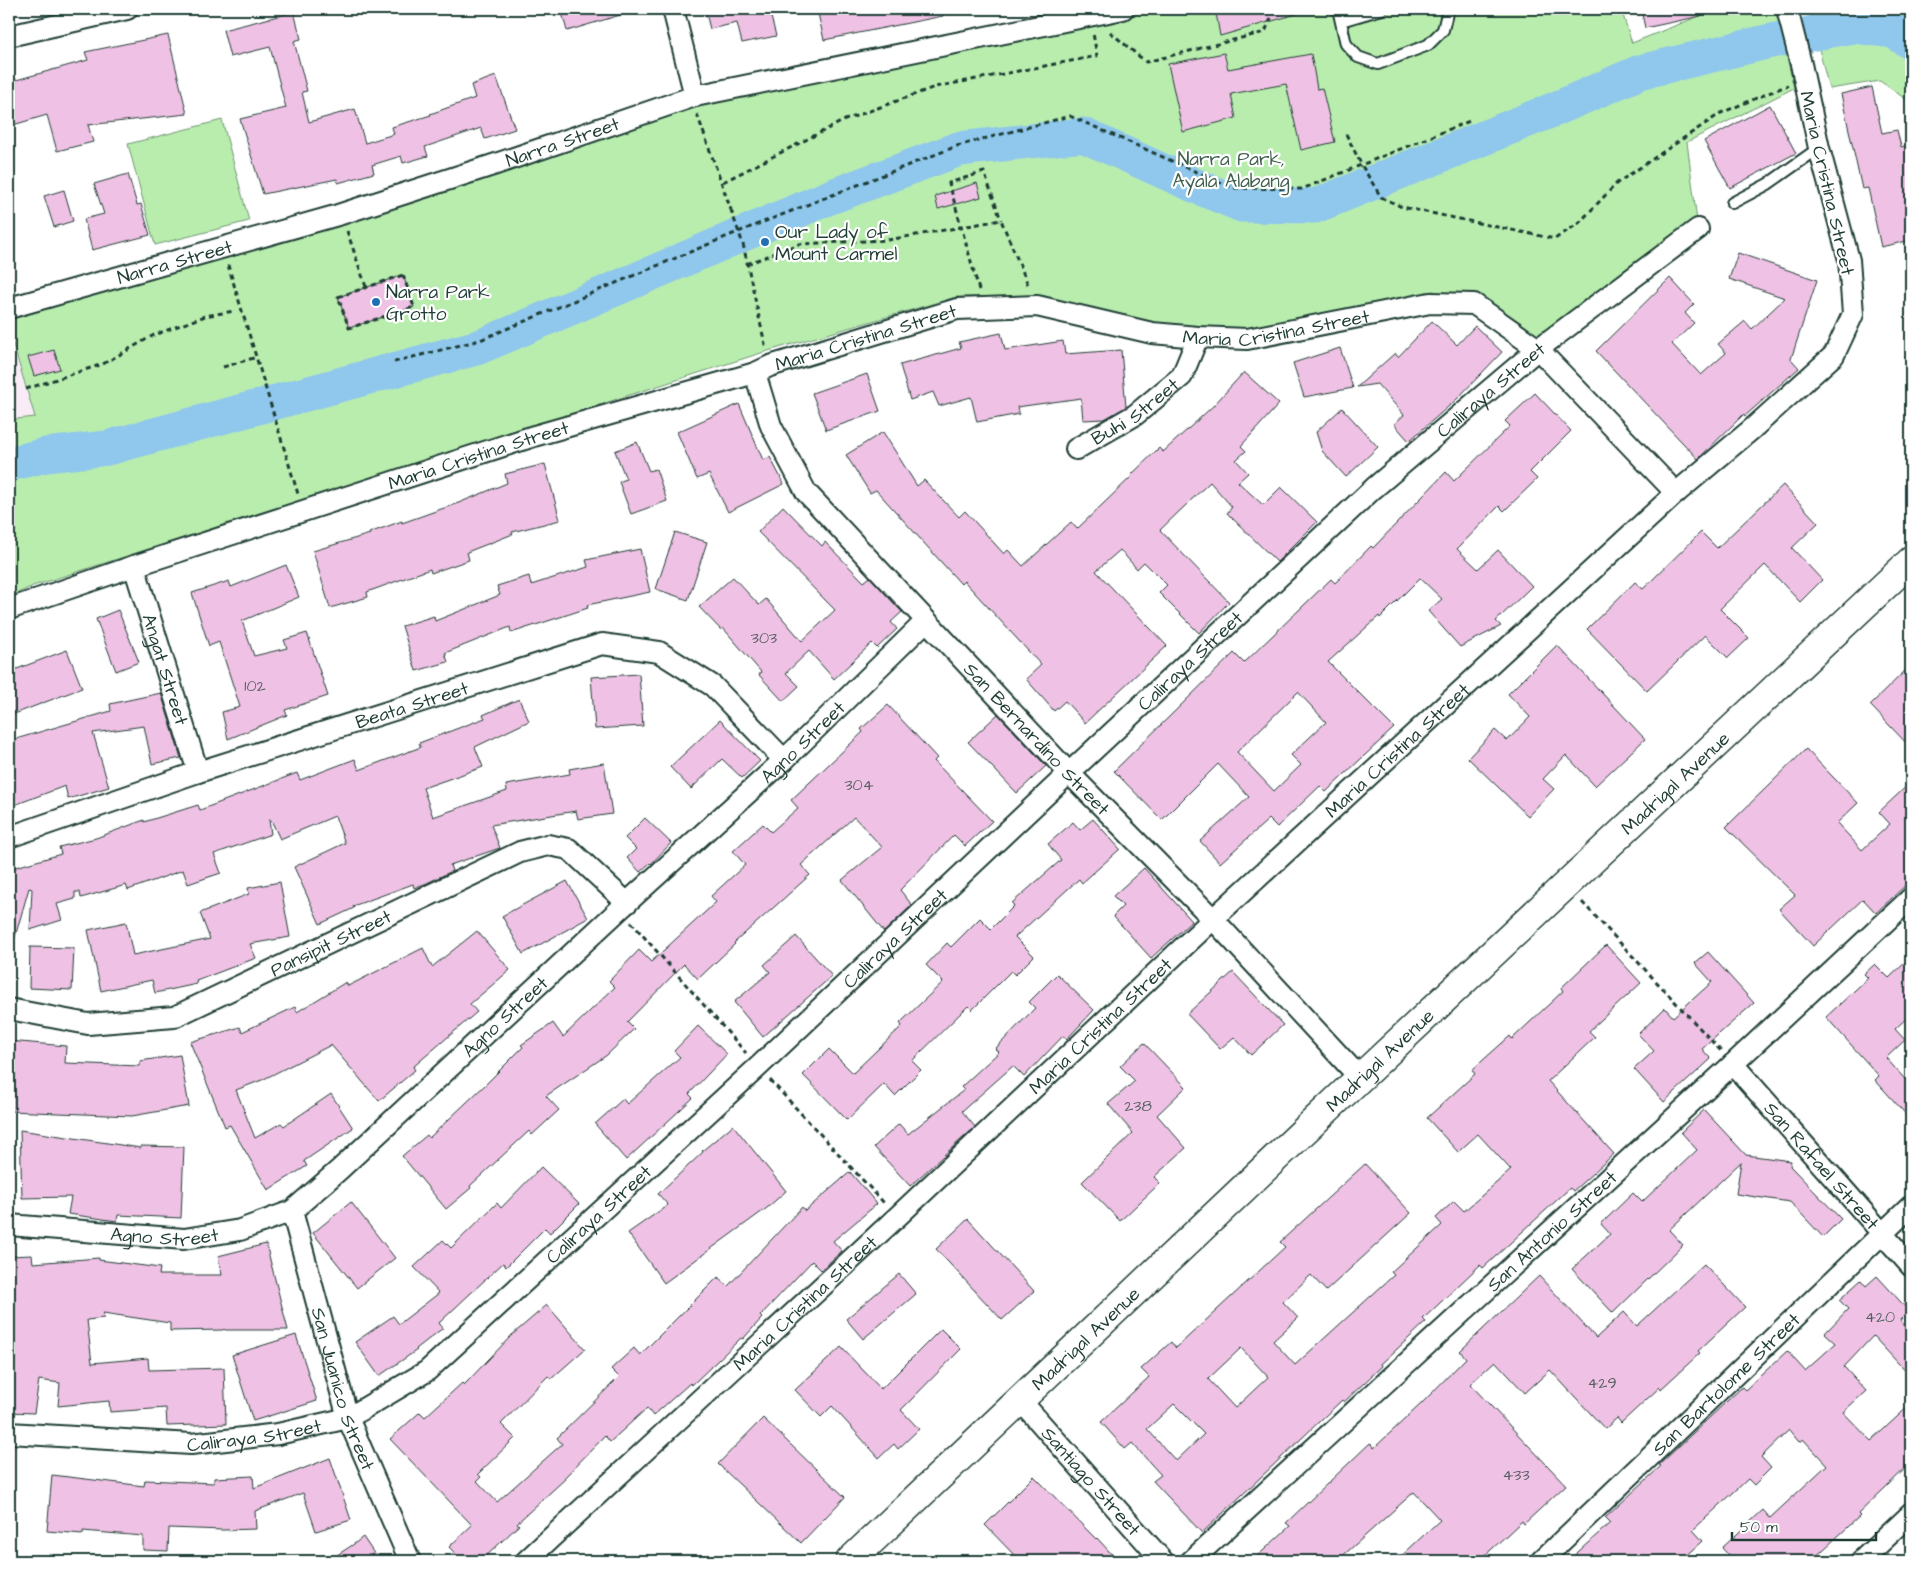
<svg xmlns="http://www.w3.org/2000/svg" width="1920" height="1570" font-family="'Architects Daughter',sans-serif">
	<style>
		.built { fill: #faecf7 }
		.green { fill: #b9edae; stroke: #6c9571 }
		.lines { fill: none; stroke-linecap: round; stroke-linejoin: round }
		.river { stroke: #8fc7ed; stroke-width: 35 }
		.building { fill: #efc1e4; stroke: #1f3d34; fill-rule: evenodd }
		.lane-casing { stroke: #1f3d34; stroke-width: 14 }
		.street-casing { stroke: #1f3d34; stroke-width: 24 }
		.secondary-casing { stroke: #1f3d34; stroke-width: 31 }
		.path { stroke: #1f3d34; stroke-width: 3; stroke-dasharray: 5 4; stroke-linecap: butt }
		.lane { stroke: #fff; stroke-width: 10 }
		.street { stroke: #fff; stroke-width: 20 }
		.secondary { stroke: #fff; stroke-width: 28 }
		.path-bridge { stroke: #1f3d34; stroke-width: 3; stroke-dasharray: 5 4; stroke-linecap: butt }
		.poi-dot { fill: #1f6fb2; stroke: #fff; stroke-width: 2 }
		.labels { text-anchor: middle; stroke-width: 4.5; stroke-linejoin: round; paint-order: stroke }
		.number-label { font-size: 16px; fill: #535e60 }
		.street-label { font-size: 19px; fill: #1f3d34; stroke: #fff }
		.park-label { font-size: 19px; fill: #3e604c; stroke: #fff }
		.poi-label { font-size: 19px; fill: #1f3d34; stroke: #fff; text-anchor: start }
	</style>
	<rect width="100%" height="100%" fill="#fff"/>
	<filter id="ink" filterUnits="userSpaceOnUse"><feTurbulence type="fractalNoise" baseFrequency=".02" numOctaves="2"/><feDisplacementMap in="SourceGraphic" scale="10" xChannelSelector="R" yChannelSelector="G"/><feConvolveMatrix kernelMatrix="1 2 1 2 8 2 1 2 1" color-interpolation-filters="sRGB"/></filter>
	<g filter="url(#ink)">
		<path class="built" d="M9 331 46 455 9 464Z"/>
		<path class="green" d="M1145 9H1621L1632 43 1717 9H1776L1794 88 1687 142 1698 229 1537 347 1474 303 1433 291 1352 310 1245 329 1159 326 1044 296 956 297 761 353 33 586 9 597V420L35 417 9 331V320L343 221 691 103Z
			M1809 9H1911V103L1880 81 1829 89Z
			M222 120 249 221 155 245 128 144Z"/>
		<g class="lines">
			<path class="river" d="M9 464 46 455 107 448 479 347 830 197 959 149 1083 135 1196 186 1242 205 1315 206 1560 107 1640 72 1771 41 1853 26 1893 31 1911 42"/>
		</g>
		<path class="building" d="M561 9H626L627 13 567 31Z
			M705 9H769L776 36 742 43 737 23 710 29Z
			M817 9H942L943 16 824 40Z
			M1236 9H1300V13L1220 36 1216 13Z
			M1641 9H1700L1701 16 1645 28Z
			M294 12 301 39 294 41 307 91 302 92 309 122 355 109 365 143 394 134 392 127 431 115 430 114 475 98 471 85 496 76 515 129 485 139 481 128 425 147 428 156 403 163 401 156 372 165 374 173 338 183 337 179 263 194 240 119 286 108 270 47 230 57 223 30Z
			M168 35 187 114 88 125 93 142 57 151 47 115 13 125 9 109V82L88 60 85 52Z
			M1224 53 1228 69 1311 54 1317 89 1322 88 1335 142 1301 150 1286 84 1231 94 1236 118 1183 132 1168 64Z
			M1872 87 1882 133 1897 130 1901 147 1911 144V240L1881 247 1868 188 1862 189 1841 94Z
			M1770 105 1796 153 1730 188 1704 141Z
			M128 174 137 205 141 204 150 235 92 250 84 219 104 214 94 184Z
			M977 183 981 197 938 209 935 196Z
			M64 190 73 221 54 227 44 196Z
			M1738 253 1817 280 1791 359 1799 368 1745 416 1744 414 1698 459 1596 351 1670 278 1694 304 1685 313 1694 323 1672 344 1701 375 1726 353 1718 344 1745 321 1752 329 1785 298 1729 279Z
			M403 275 414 307 349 328 338 297Z
			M1432 321 1457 345 1475 326 1502 352 1457 399 1409 441 1394 424 1404 415 1377 384 1357 387 1395 353 1398 357Z
			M1001 333 1005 350 1063 341 1065 354 1121 350 1126 407 1105 419 1083 420 1081 398 1017 407 1019 414 977 422 971 397 939 406 933 392 910 400 900 365 961 348 959 342Z
			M1340 348 1353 388 1304 397 1293 363Z
			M54 350 60 369 34 376 28 357Z
			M1244 372 1279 404 1241 446 1246 451 1236 460 1248 473 1238 482 1263 505 1281 487 1317 522 1277 562 1227 513 1232 507 1210 482 1160 530 1229 602 1199 633 1159 593 1167 585 1144 562 1137 569 1120 550 1096 571 1167 646 1085 723 1065 701 1054 711 1026 679 1041 665 964 581 961 584 876 490 870 493 846 455 883 432 917 486 924 480 959 517 965 511 1004 554 1008 550 1023 566 1071 522 1077 529 1131 477 1130 476 1159 448 1163 452 1213 406Z
			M867 374 880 411 826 430 812 393Z
			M1535 393 1571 431 1530 472 1537 479 1504 511 1499 506 1457 549 1478 569 1498 550 1532 586 1496 621 1501 626 1460 647 1428 611 1442 599 1420 578 1380 618 1379 616 1328 662 1394 728 1364 756 1326 792 1320 786 1277 827 1269 819 1220 863 1200 841 1249 797 1218 764 1162 820 1114 771 1234 653 1244 663 1331 579 1335 583 1371 546 1373 548 1446 472 1454 481 1510 426 1505 421ZM1298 692 1326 722 1291 755 1301 765 1274 791 1237 752Z
			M739 404 763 460 770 457 784 484 728 512 709 474 697 479 677 432Z
			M1342 408 1378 447 1346 477 1322 451 1316 432Z
			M637 442 649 471 656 469 667 501 631 514 619 482 626 479 615 451Z
			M545 464 560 520 512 532 513 534 467 552 469 560 431 573 430 569 367 592 368 597 330 608 313 551 370 534 369 533 402 521V523L461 502 507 483 505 474Z
			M1783 485 1818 523 1792 548 1822 580 1800 602 1765 565 1720 609 1749 638 1728 658 1705 635 1647 691 1587 629 1635 582 1643 589 1701 532 1717 548Z
			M783 506 822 546 825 542 864 582 870 577 902 612 891 622 897 629 877 648 872 643 834 679 809 651 786 673 799 686 783 701 759 675 761 672 723 628 721 630 699 607 733 577 759 605 766 599 802 641 835 610 758 532Z
			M675 532 707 542 688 600 656 589Z
			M640 549 650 592 587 605 588 608 511 633 510 627 445 653 448 662 416 671 402 626 434 616 435 621 500 595 497 586 529 576 531 585 588 567 586 560Z
			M286 565 299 597 242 621 254 656 287 648 284 640 307 633 328 696 285 710 287 715 228 739 222 712 240 707 219 642 209 646 192 593 229 581 231 587Z
			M118 610 139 662 116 671 96 619Z
			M1557 645 1645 739 1595 786 1566 755 1543 779 1554 789 1528 816 1468 758 1495 730 1507 741 1530 717 1508 694Z
			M67 650 82 688 9 716V672Z
			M1911 665V748L1870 705Z
			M639 674 643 726 595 729 591 677Z
			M161 693 181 758 152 764 144 726 93 733 109 787 68 799 65 786 9 807V741L111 711 110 704Z
			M519 699 529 721 475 747 483 767 423 788 433 817 507 791 506 785 570 774 569 769 604 763 612 814 578 819 576 811 491 825 500 848 450 865 452 871 427 883 414 888 413 884 353 906 354 908 320 924 294 867 345 843 335 816 280 839 271 820H269L271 834 214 854 221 873 188 884 183 870 128 890 126 885 81 898 80 892H75V899L57 904 62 920 30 930 32 889 29 888 13 944 9 943V869L61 854 59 847 96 838 144 820V822L198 805 200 810 297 773 300 780 355 759 359 770 421 747 419 743 485 718 483 715Z
			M888 705 937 758 934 761 992 821 965 846 954 835 900 890 912 905 884 932 842 880 882 847 854 817 801 865 810 875 734 943 735 944 698 979 684 964 627 1022 634 1029 607 1055 546 1096 559 1110 532 1135 529 1131 470 1186 471 1188 446 1209 402 1156 427 1135 429 1138 485 1085 523 1047 521 1045 553 1023 563 1037 615 987 609 981 639 950 651 962 716 902 711 896 745 865 733 851 763 824 771 832 798 808 791 800 863 732 861 729Z
			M998 714 1046 766 1017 793 968 742Z
			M720 720 760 761 742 778 722 759 691 789 670 767Z
			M1806 749 1858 803 1837 823 1862 850 1890 824 1879 812 1911 782V880L1876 913 1863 899 1813 946 1779 909 1795 895 1726 827Z
			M645 818 671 843 651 864 650 863 640 872 627 858 636 849 625 838Z
			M1093 819 1120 849 1082 883 1079 879 1015 937 1034 956 1015 975 1011 971 972 1010 968 1006 912 1061 921 1070 895 1096 884 1084 847 1120 803 1075 829 1049 853 1073 902 1026 900 1023 943 982 926 965 947 943 951 947 980 918 991 929 1014 906 1012 903 1061 860 1048 844 1073 822 1080 830Z
			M1144 868 1192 921 1151 958 1113 916 1123 906 1113 896Z
			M567 881 588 918 523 954 502 916Z
			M280 882 290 937 250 944 256 958 196 981 197 984 155 993 152 980 101 991 88 930 126 922 133 955 210 939 200 913 249 894 248 888Z
			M477 931 510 970 470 1004 477 1012 413 1067 415 1070 379 1101 331 1045 262 1080 236 1090 255 1138 281 1123 284 1126 331 1094 353 1128 304 1161 307 1166 268 1190 230 1125 225 1127 190 1042 240 1027 242 1032 295 1007 297 1012 346 982 348 986 423 948 432 967Z
			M796 936 832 976 763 1037 734 1002 770 972 764 965Z
			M1606 945 1641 983 1589 1031 1595 1037 1548 1081 1614 1154 1573 1191 1570 1188 1483 1268 1480 1265 1423 1319 1426 1322 1381 1364 1382 1366 1344 1402 1342 1400 1202 1533 1153 1481 1161 1475 1132 1443 1125 1449 1101 1422 1149 1377 1141 1369 1171 1342 1176 1348 1285 1247 1280 1242 1365 1164 1411 1213 1326 1291 1311 1275 1283 1302 1298 1318 1273 1341 1295 1365 1394 1275 1391 1272 1442 1225 1436 1218 1454 1201 1464 1211 1511 1170 1478 1134 1458 1152 1427 1118 1475 1074 1472 1070 1510 1036 1512 1039 1563 991 1561 988ZM1241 1348 1268 1377 1235 1408 1208 1379ZM1174 1404 1204 1434 1176 1461 1147 1429Z
			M30 947 74 948 72 990 29 988Z
			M1708 952 1754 1003 1702 1049 1711 1059 1664 1102 1634 1069 1654 1051 1638 1034 1665 1008 1673 1017 1712 982 1695 963Z
			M1911 957V1014L1895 1029 1905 1040 1886 1058 1911 1086V1120L1875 1080 1879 1076 1826 1017 1868 978 1864 974 1875 964 1889 978Z
			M1233 972 1283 1025 1251 1055 1234 1037 1220 1049 1187 1014Z
			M1057 974 1094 1010 1067 1039 1063 1036 1024 1077 1013 1066 962 1111 975 1127 910 1186 874 1147 899 1124 908 1134 964 1090 961 1087 999 1052 995 1049 1035 1008 1029 1002Z
			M698 1026 727 1054 689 1094 693 1098 626 1160 595 1124 623 1099 627 1104 680 1057 674 1051Z
			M9 1041 66 1046 65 1063 140 1066V1061L180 1055 189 1106 132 1116 9 1111Z
			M1144 1043 1186 1087 1157 1115 1186 1148 1154 1177 1160 1183 1120 1221 1082 1182 1133 1133 1108 1104 1135 1081 1120 1066Z
			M1704 1110 1746 1155 1791 1161 1790 1166 1841 1219 1823 1237 1790 1202 1736 1194 1741 1162 1669 1230 1683 1245 1613 1313 1572 1269 1610 1234 1601 1224 1633 1193 1642 1202 1697 1150 1681 1132Z
			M733 1125 786 1191 767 1208 664 1283 628 1233 668 1205 658 1194 703 1152 702 1151Z
			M20 1130 141 1148V1146L184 1147 181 1218 118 1215 117 1221 68 1214 71 1197 22 1198Z
			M541 1167 579 1204 550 1233 545 1228 506 1267 503 1263 439 1323 443 1328 416 1349 417 1350 379 1376 355 1342 393 1316 399 1324 439 1293 414 1267 443 1240 451 1248 497 1203 501 1208Z
			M850 1172 877 1204 833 1241 842 1251 821 1270 812 1261 760 1316 762 1318 743 1339 741 1338 692 1385 690 1383 653 1416 647 1408 610 1442 605 1436 564 1478 565 1479 517 1523 519 1525 481 1561H462L449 1547 472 1525 390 1439 420 1412 425 1417 462 1383 464 1385 512 1335 547 1305 585 1349 551 1379 548 1376 501 1424 515 1438 478 1474 481 1477 477 1481 497 1502 562 1444 557 1438 619 1377 611 1369 634 1348 640 1355 718 1277 728 1286 802 1207 805 1211Z
			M351 1202 395 1258 357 1288 313 1233Z
			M968 1219 1034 1291 1002 1320 936 1249Z
			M266 1244 288 1330H225L224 1329 223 1330 170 1331V1323L103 1313 104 1318 87 1320 92 1363 148 1358 149 1370 224 1368 226 1424 167 1426 166 1408 110 1412 109 1401 58 1406 60 1383 39 1380 34 1413 9 1412V1256L32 1255 33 1263 99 1258V1260L160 1268 159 1275H222L218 1256Z
			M1704 1264 1745 1307 1698 1351 1700 1353 1661 1389 1660 1387 1621 1423 1617 1418 1605 1429 1550 1370 1525 1393 1495 1361 1470 1384 1566 1485 1524 1524 1522 1521 1479 1561H1396L1440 1520 1414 1492 1337 1561H1252L1290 1526 1286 1523 1370 1443 1374 1448 1421 1404 1466 1358 1460 1351 1539 1276 1596 1338 1624 1312 1637 1326Z
			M899 1274 916 1294 863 1339 846 1319Z
			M1877 1276 1909 1311 1900 1320 1911 1333V1377L1873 1336 1844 1367 1866 1391 1843 1412 1871 1441 1911 1404V1463L1858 1514 1860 1516 1811 1561H1734L1722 1548 1763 1510 1770 1518 1827 1465 1803 1439 1799 1442 1789 1430 1761 1457 1771 1468 1754 1485 1748 1479 1693 1530 1703 1541 1681 1561H1568L1610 1523 1605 1518 1661 1466 1659 1465 1742 1387 1745 1390 1787 1351 1805 1371 1836 1343 1825 1333 1848 1309 1839 1300 1861 1280 1866 1286Z
			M941 1329 961 1349 901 1410 919 1429 898 1449 894 1444 879 1458 832 1406 821 1417 795 1390 841 1347 881 1389Z
			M296 1335 317 1401 253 1421 232 1355Z
			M763 1418 845 1497 801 1543 718 1464Z
			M330 1458 351 1520 316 1531 303 1493 255 1511 256 1529 223 1530 169 1528 168 1551 143 1550V1536L83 1531V1534L47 1531 52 1475 144 1486 145 1480 214 1483V1478L253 1476 254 1488Z
			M1034 1476 1096 1539 1097 1538 1118 1561H1020L985 1525Z
			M363 1537 379 1561H328L354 1544Z"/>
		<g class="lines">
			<g class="lane-casing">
				<path id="lane" d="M1338 9 1346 44 1358 57 1378 64 1428 45 1443 30 1448 9
					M1341 21 1382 9
					M1732 203 1768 184 1819 148"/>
			</g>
			<g class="street-casing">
				<g id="street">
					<path d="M673 9 695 96"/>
					<path d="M9 36 127 9"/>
					<path id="s1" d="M9 308 338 215 496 164 695 96 1123 9"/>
					<path id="s2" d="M755 373 771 426 806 492 1069 773 1213 919 1360 1078"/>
					<path id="s3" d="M1076 449 1135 415 1182 376 1198 337"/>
					<path id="s4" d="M134 566 198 772"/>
					<path id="s5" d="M9 609 134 566 534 436 755 373 770 366 957 309 1037 306 1152 333 1198 337 1247 339 1430 303 1474 304 1538 349 1676 493"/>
					<path id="s6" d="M9 837 198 772 602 644 659 652 713 686 784 760"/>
					<path id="s7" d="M9 1009 88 1024 174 1017 520 852 548 845 569 849 627 903"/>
					<path id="s8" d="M1733 1064 1911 1266"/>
					<path id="s9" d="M292 1211 348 1418 410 1561"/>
					<path id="s10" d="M9 1225 184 1239 240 1230 292 1211 339 1170 620 909 784 760 926 621"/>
					<path id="s11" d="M1020 1400 1163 1561"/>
					<path id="s12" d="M9 1433 191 1444 278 1434 348 1418 427 1371 758 1067 1069 773 1374 488 1538 349 1698 229"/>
					<path id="s13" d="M526 1561 897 1217 1213 919 1676 493 1752 429 1834 355 1853 314 1849 260 1819 148 1801 64 1787 9"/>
					<path id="s14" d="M1191 1561 1733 1064 1911 898"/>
					<path id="s15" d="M1541 1561 1911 1206"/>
					<path d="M1861 1561 1911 1514"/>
				</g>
			</g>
			<g class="secondary-casing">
				<g id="secondary">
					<path id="s16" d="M850 1561 1360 1078 1911 561"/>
				</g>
			</g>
			<path class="path" d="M1110 32 1146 62 1265 32 1275 9
				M697 114 731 210
				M1346 134 1362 166 1381 197 1402 207 1555 239 1579 223 1617 183 1721 113 1788 85
				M723 182 845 120 935 87 1097 56 1093 33
				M347 231 366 287
				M743 244 766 349
				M747 264 799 244 888 240 1001 220 1029 287
				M228 265 298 494
				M403 275 414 307 349 328 338 297Z
				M979 290 949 183 984 172 1001 220
				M394 362 480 340 733 234 957 146 1070 116 1233 188 1302 189 1472 120
				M223 367 257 357
				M26 389 103 364 154 335 205 316 234 311
				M1582 902 1721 1051
				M631 922 746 1053
				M770 1080 885 1204"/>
			<use href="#lane" class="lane"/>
			<use href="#street" class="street"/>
			<use href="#secondary" class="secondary"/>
			<path class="path-bridge" d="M731 210 743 244"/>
		</g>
	</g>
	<g class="poi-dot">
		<circle cx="765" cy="242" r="5"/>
		<circle cx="376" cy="302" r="5"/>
	</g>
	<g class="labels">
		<g class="number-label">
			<text x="764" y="643">303</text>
			<text x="255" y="691">102</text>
			<text x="859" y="790">304</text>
			<text x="1138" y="1111">238</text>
			<text x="1880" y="1322">420</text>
			<text x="1602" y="1388">429</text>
			<text x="1516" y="1480">433</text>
		</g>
		<g class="street-label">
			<text dy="7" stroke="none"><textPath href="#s1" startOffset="578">Narra Street</textPath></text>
			<text transform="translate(1828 183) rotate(77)" y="7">Maria Cristina Street</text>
			<text dy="7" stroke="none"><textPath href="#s1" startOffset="172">Narra Street</textPath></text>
			<text dy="7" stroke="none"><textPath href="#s5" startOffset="1318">Maria Cristina Street</textPath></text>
			<text dy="7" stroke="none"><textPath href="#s5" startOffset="899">Maria Cristina Street</textPath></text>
			<text dy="7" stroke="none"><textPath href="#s12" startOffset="1881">Caliraya Street</textPath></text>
			<text dy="7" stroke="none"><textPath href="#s3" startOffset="70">Buhi Street</textPath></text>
			<text dy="7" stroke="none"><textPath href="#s5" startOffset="494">Maria Cristina Street</textPath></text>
			<text dy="7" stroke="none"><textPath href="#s12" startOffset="1476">Caliraya Street</textPath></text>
			<text dy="7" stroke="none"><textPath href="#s4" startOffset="108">Angat Street</textPath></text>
			<text dy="7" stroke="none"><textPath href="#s6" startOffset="424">Beata Street</textPath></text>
			<text dy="7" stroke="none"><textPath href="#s2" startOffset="468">San Bernardino Street</textPath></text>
			<text dy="7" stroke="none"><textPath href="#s10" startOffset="981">Agno Street</textPath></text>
			<text dy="7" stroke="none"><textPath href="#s13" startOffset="1190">Maria Cristina Street</textPath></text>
			<text dy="7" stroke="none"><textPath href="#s16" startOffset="1134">Madrigal Avenue</textPath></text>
			<text dy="7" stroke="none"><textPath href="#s12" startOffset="1071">Caliraya Street</textPath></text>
			<text dy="7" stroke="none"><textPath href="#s7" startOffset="340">Pansipit Street</textPath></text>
			<text dy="7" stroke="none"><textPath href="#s10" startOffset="576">Agno Street</textPath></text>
			<text dy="7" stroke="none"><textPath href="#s13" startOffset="785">Maria Cristina Street</textPath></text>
			<text dy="7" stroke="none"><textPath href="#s16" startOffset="729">Madrigal Avenue</textPath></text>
			<text dy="7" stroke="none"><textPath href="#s8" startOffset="135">San Rafael Street</textPath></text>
			<text dy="7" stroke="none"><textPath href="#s12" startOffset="666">Caliraya Street</textPath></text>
			<text dy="7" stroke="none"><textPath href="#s14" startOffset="489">San Antonio Street</textPath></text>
			<text dy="7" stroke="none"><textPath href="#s10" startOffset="156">Agno Street</textPath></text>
			<text dy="7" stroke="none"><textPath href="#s13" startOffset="380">Maria Cristina Street</textPath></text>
			<text dy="7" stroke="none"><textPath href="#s16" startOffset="324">Madrigal Avenue</textPath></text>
			<text dy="7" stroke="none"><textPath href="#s15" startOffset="256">San Bartolome Street</textPath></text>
			<text dy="7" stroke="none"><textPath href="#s9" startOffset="185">San Juanico Street</textPath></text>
			<text dy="7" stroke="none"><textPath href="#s12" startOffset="246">Caliraya Street</textPath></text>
			<text dy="7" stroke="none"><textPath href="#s11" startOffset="108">Santiago Street</textPath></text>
		</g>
		<g class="park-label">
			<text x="1231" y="165">Narra Park,<tspan x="1231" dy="22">Ayala Alabang</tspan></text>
		</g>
		<g class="poi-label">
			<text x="775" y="238">Our Lady of<tspan x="775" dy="22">Mount Carmel</tspan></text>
			<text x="386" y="298">Narra Park<tspan x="386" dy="22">Grotto</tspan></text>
		</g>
	</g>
	<rect width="1920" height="1570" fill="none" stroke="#fff" stroke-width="30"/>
	<rect x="15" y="15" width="1890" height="1540" fill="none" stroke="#1f3d34" stroke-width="2" filter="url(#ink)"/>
	<path d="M1732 1532v8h144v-8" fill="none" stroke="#1f3d34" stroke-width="2.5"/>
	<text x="1740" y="1532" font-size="15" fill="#1f3d34" stroke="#ffffff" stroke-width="4" paint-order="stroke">50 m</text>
</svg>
